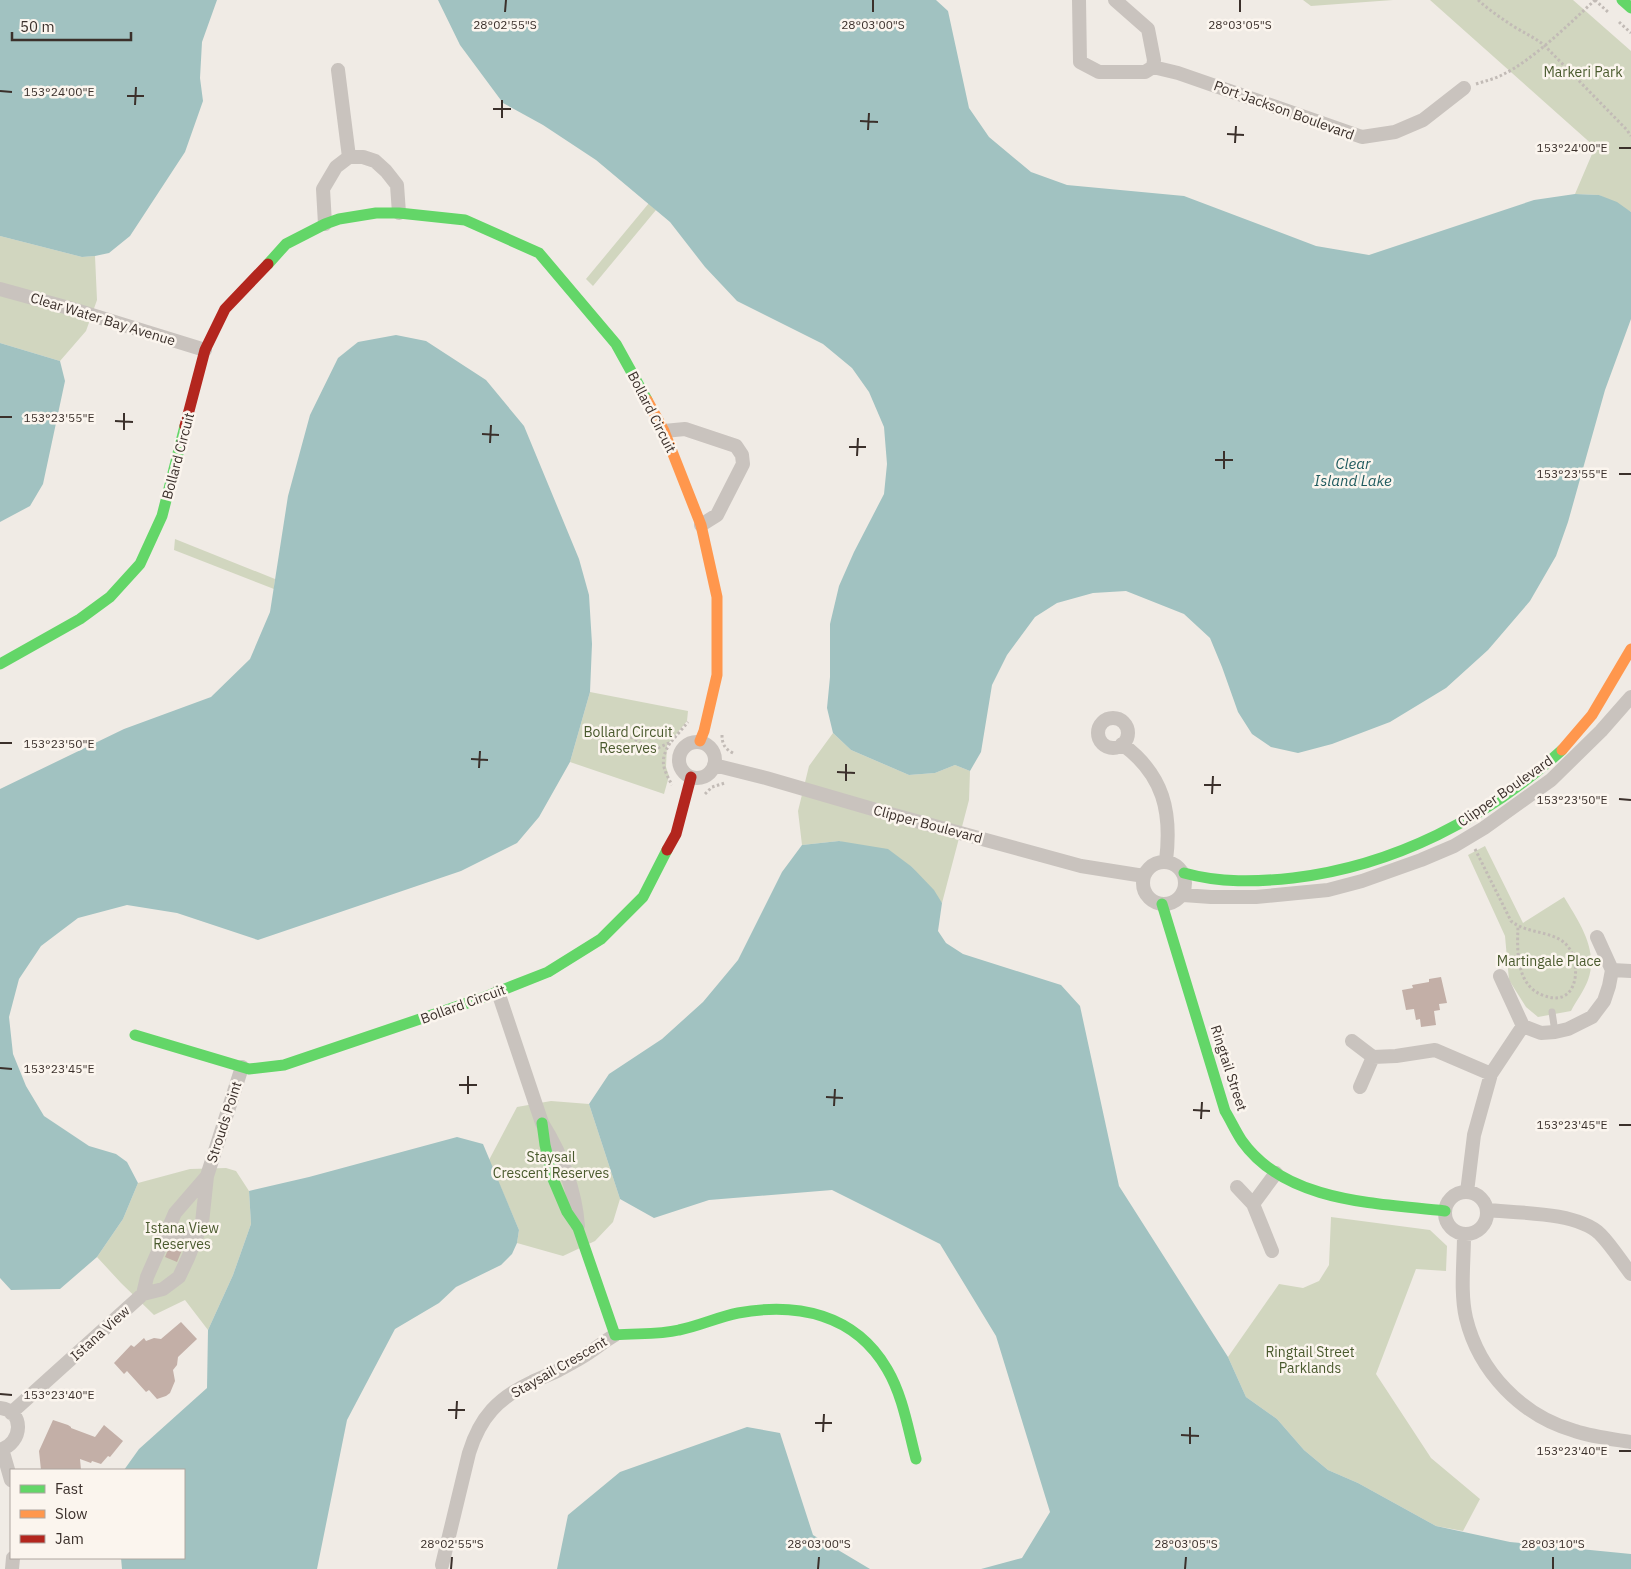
<svg xmlns="http://www.w3.org/2000/svg" width="1631" height="1569" font-family="'IBM Plex Sans',sans-serif">
	<style>
		.green { fill: #d1d6bf }
		.water { fill: #a1c2c1 }
		.building { fill: #c3afa7 }
		.lines { fill: none; stroke-linecap: round; stroke-linejoin: round }
		.path { stroke: #c2bbb6; stroke-width: 3; stroke-dasharray: 2.5 2.5; stroke-linecap: butt }
		.lane { stroke: #c9c3be; stroke-width: 7 }
		.street { stroke: #c9c3be; stroke-width: 14 }
		.fast { stroke: #63d668; stroke-width: 11 }
		.slow { stroke: #ff974d; stroke-width: 11 }
		.jam { stroke: #b3261e; stroke-width: 11 }
		.ticks { fill: none; stroke: #3b302b; stroke-width: 2 }
		.labels { text-anchor: middle; stroke-width: 5; stroke-linejoin: round; paint-order: stroke }
		.park-label { font-size: 14px; fill: #4a5a2e; stroke: #fbf5ee }
		.street-label { font-size: 14px; fill: #3b302b; stroke: #fbf5ee }
		.water-label { font-size: 15px; font-style: italic; fill: #1f5a5e; stroke: #fbf5ee }
		.ticks-label { font-size: 12px; text-anchor: middle; fill: #3b302b; stroke: #fbf5ee; stroke-width: 5; stroke-linejoin: round; paint-order: stroke }
	</style>
	<rect width="100%" height="100%" fill="#f0ebe5"/>
	<path class="green" d="M1303 0H1393L1311 6Z
		M1430 0H1573L1631 51V212L1599 195 1575 194 1595 147Z
		M649 203 656 210 593 286 586 279Z
		M0 236 82 257 95 256 97 300 86 331 60 361 0 343Z
		M175 539 275 579 274 589 174 550Z
		M590 692 688 711 687 721 667 745 666 767 669 776 664 794 570 762Z
		M833 733 851 750 909 775 935 773 955 765 970 771 969 800 942 903 912 867 839 841 802 845 798 811 809 766Z
		M1485 846 1523 923 1564 897C1579 922 1599 950 1588 980 1584 991 1576 1001 1571 1011L1538 1017 1526 1007 1509 980 1505 936 1468 855Z
		M551 1101 589 1104 620 1199 613 1222 595 1241 563 1256 517 1243 519 1230 489 1160 517 1107Z
		M226 1168 236 1171 249 1191 251 1224 233 1275 208 1330 185 1300 154 1315 121 1283 97 1257 123 1219 138 1183 190 1169Z
		M1331 1217 1430 1230 1447 1246 1446 1271 1416 1269 1376 1374 1431 1458 1480 1499 1463 1531 1436 1526 1358 1483 1328 1470 1304 1450 1277 1419 1246 1397 1228 1357 1279 1284 1303 1288 1319 1281 1329 1265Z"/>
	<path class="water" d="M0 0H217L202 42 200 78 203 101 185 152 130 236 109 253 95 256 82 257 0 236Z
		M438 0H936L948 11 969 108 989 137 1031 172 1067 185 1184 196 1316 246 1369 255 1534 200 1575 194 1599 195 1617 202 1631 212V319L1605 390 1568 522 1556 556 1530 601 1488 650 1446 688 1390 722 1332 744 1298 753 1271 747 1252 734 1238 712 1222 667 1210 638 1184 614 1126 591 1093 593 1057 603 1035 617 1007 655 992 685 981 752 970 771 955 765 935 773 909 775 851 750 833 733 827 708 830 677V624L839 586 854 552 884 494 887 464 884 427 869 392 852 368 823 344 737 301 705 267 670 222 596 160 543 125 503 103 460 45Z
		M396 335 426 341 486 380 524 426 579 559 589 595 592 644 590 692 570 762 539 817 517 843 461 871 258 940 177 913 127 905 78 918 41 946 19 979 9 1017 13 1054 26 1086 44 1116 89 1146 116 1154 127 1162 138 1183 123 1219 97 1257 60 1289 11 1290 0 1278V789L124 729 211 697 250 659 270 612 288 496 310 415 338 358 358 342Z
		M0 343 60 361 65 381 43 484 30 506 0 522Z
		M839 841 888 849 912 867 934 890 942 903 938 931 946 943 963 954 1061 985 1080 1006 1119 1186 1228 1357 1246 1397 1277 1419 1304 1450 1328 1470 1358 1483 1436 1526 1510 1542 1631 1554V1569H981L1022 1558 1050 1512 996 1336 940 1244 832 1190 709 1200 654 1218 620 1199 589 1104 609 1074 662 1039 703 1002 738 960 782 872 802 845Z
		M457 1137 483 1144 519 1230 517 1243 512 1254 501 1265 456 1287 439 1303 395 1329 347 1420 317 1569H122L121 1558H184V1470H124L139 1449 207 1388 208 1330 233 1275 251 1224 249 1191 309 1177Z
		M747 1427 780 1433 813 1535 870 1569H557L568 1515 620 1472Z"/>
	<path class="building" d="M1441 977 1447 1003 1439 1004 1440 1010 1434 1011 1436 1025 1421 1027 1420 1019 1416 1020 1414 1009 1406 1010 1402 990 1413 988 1412 985 1429 982V979Z
		M170 1245 182 1250 177 1262 165 1257Z
		M181 1322 197 1339 178 1357 177 1365 173 1370 175 1381 170 1393 166 1396 157 1399 149 1390 146 1392 127 1371 124 1374 114 1363 131 1345 134 1347 144 1338 146 1341 154 1338 161 1339Z
		M53 1420 68 1425 71 1427V1428L95 1437 104 1425 123 1441 110 1457 108 1456 101 1464 92 1461 91 1463 80 1459 81 1470H41L39 1451Z"/>
	<g class="lines">
		<path class="path" d="M1478 0C1489 10 1501 18 1513 26 1524 33 1534 37 1544 45L1627 130 1631 136
			M1595 0 1609 13
			M1619 22 1631 33
			M1476 84C1485 81 1494 79 1502 75 1533 60 1569 24 1595 0
			M722 735C722 744 725 749 733 753
			M606 738 629 736 648 747 658 748 671 742 688 722
			M670 743C659 761 663 768 672 785
			M705 794 712 787 725 783
			M1475 849 1511 921C1528 935 1557 930 1569 948 1578 961 1579 988 1564 996 1558 999 1551 998 1545 996 1516 987 1517 952 1518 927"/>
		<path class="lane" d="M1552 1012 1555 1032"/>
		<path class="street" d="M1079 0 1080 62 1099 72H1145L1153 67 1154 60 1148 29 1115 0
			M1153 67 1178 73 1362 137 1395 132 1423 120 1464 88
			M338 70 349 157
			M325 224 323 189 336 167 349 157H363L375 161 386 171 397 185 399 213
			M0 289 69 308 205 350
			M664 431 685 429 736 446 742 455 743 464 717 515 701 525
			M1098 733a15 15 0 1 1 30 0a15 15 0 1 1-30 0Z
			M679 760a18 18 0 1 1 36 0a18 18 0 1 1-36 0Z
			M1122 744C1164 775 1172 812 1166 861
			M714 765 766 778 883 812 1081 866 1144 876
			M1143 883a21 21 0 1 1 42 0a21 21 0 1 1-42 0Z
			M1183 895 1211 897H1256L1328 890 1362 881 1421 860 1454 846 1484 828 1551 780 1601 731 1631 697
			M1612 970 1631 971
			M1500 976 1523 1026 1541 1033 1555 1032 1568 1029 1592 1017 1604 1001 1609 986 1612 970 1597 937
			M498 992 542 1123C562 1155 575 1188 578 1226
			M1352 1041 1373 1057 1396 1056 1435 1050 1491 1074
			M1360 1087 1373 1057
			M1237 1187 1253 1204
			M1445 1213a21 21 0 1 1 42 0a21 21 0 1 1-42 0Z
			M1467 1192 1474 1135 1491 1074 1523 1026
			M1487 1210C1518 1213 1577 1212 1600 1234 1611 1245 1621 1261 1631 1274
			M168 1229 195 1240
			M1464 1235C1464 1262 1460 1292 1466 1318 1479 1372 1522 1416 1575 1431 1593 1437 1612 1439 1631 1442
			M1272 1251 1253 1204 1276 1173
			M143 1294 147 1277 175 1213 207 1176
			M0 1408C25 1411 23 1443 0 1450
			M11 1413 143 1294 163 1289 179 1277 188 1258 202 1223 207 1176 242 1067
			M2 1449 11 1480
			M442 1565 469 1453C480 1417 498 1398 532 1382 540 1378 549 1375 557 1371 568 1365 580 1359 590 1352 599 1346 606 1340 615 1335
			M12 1569 13 1558"/>
		<path class="fast" d="M1622 0 1631 8
			M268 264 286 244 325 224 339 219 376 213H399L465 220 539 253 616 344 647 400
			M0 664 80 619 110 597 140 564 162 516 185 426
			M1184 873C1220 883 1256 882 1293 878 1394 866 1487 818 1562 750
			M1162 904 1225 1111C1231 1121 1236 1132 1242 1141 1286 1203 1377 1203 1445 1211
			M135 1035 249 1069 284 1065 482 998 548 972 601 939 643 897 667 850
			M542 1123 545 1145 553 1179 567 1212 578 1228 615 1335C636 1333 658 1335 679 1330 699 1326 718 1317 738 1313 797 1302 855 1314 887 1369 903 1396 908 1429 916 1459"/>
		<path class="slow" d="M647 400 664 431 701 525 717 597V675L704 731 700 741
			M1562 750 1592 715 1631 649"/>
		<path class="jam" d="M185 426 205 350 225 309 268 264
			M667 850 676 834 691 777"/>
	</g>
	<path class="ticks" d="M505 12 506 0M873 12V0M1240 12V0M0 91 12 92M127 96H144M135 105 136 87M493 109H511M502 118V100M860 121 878 122M868 130 869 113M1227 134 1244 135M1235 143 1236 126M1619 148H1631M0 417H12M115 421 133 422M124 430V413M482 434 499 435M490 443 491 425M849 447H866M857 456 858 438M1215 460H1233M1224 469V451M1619 474H1631M0 743H12M471 759 488 760M479 768 480 751M837 772 855 773M846 781V764M1204 785H1221M1212 794 1213 776M1619 799 1631 800M0 1068 12 1069M459 1085H477M468 1094V1076M826 1097 843 1098M834 1106 835 1089M1193 1110 1210 1111M1201 1119 1202 1102M1619 1125H1631M0 1394 12 1395M448 1410H465M456 1419 457 1401M815 1423H832M823 1432 824 1414M1181 1435 1199 1436M1190 1444V1427M1619 1451H1631M451 1569 452 1557M818 1569 819 1557M1185 1569 1186 1557M1553 1569V1557"/>
	<g class="labels">
		<g class="park-label">
			<text x="1583" y="77">Markeri Park</text>
			<text x="628" y="737">Bollard Circuit<tspan x="628" dy="16">Reserves</tspan></text>
			<text x="1549" y="966">Martingale Place</text>
			<text x="551" y="1162">Staysail<tspan x="551" dy="16">Crescent Reserves</tspan></text>
			<text x="182" y="1233">Istana View<tspan x="182" dy="16">Reserves</tspan></text>
			<text x="1310" y="1357">Ringtail Street<tspan x="1310" dy="16">Parklands</tspan></text>
		</g>
		<g class="street-label">
			<text transform="translate(1284 110) rotate(20)" y="5">Port Jackson Boulevard</text>
			<text transform="translate(103 319) rotate(17)" y="5">Clear Water Bay Avenue</text>
			<text transform="translate(652 412) rotate(63)" y="5">Bollard Circuit</text>
			<text transform="translate(178 456) rotate(-75)" y="5">Bollard Circuit</text>
			<text transform="translate(1505 791) rotate(-35)" y="5">Clipper Boulevard</text>
			<text transform="translate(928 824) rotate(15)" y="5">Clipper Boulevard</text>
			<text transform="translate(463 1004) rotate(-20)" y="5">Bollard Circuit</text>
			<text transform="translate(1229 1068) rotate(72)" y="5">Ringtail Street</text>
			<text transform="translate(224 1122) rotate(-72)" y="5">Strouds Point</text>
			<text transform="translate(100 1333) rotate(-42)" y="5">Istana View</text>
			<text transform="translate(559 1367) rotate(-30)" y="5">Staysail Crescent</text>
		</g>
		<g class="water-label">
			<text x="1353" y="469">Clear<tspan x="1353" dy="17">Island Lake</tspan></text>
		</g>
	</g>
	<g class="ticks-label">
		<text x="505" y="29">28°02'55"S</text>
		<text x="873" y="29">28°03'00"S</text>
		<text x="1240" y="29">28°03'05"S</text>
		<text x="59" y="96">153°24'00"E</text>
		<text x="1572" y="152">153°24'00"E</text>
		<text x="59" y="422">153°23'55"E</text>
		<text x="1572" y="478">153°23'55"E</text>
		<text x="59" y="748">153°23'50"E</text>
		<text x="1572" y="804">153°23'50"E</text>
		<text x="59" y="1073">153°23'45"E</text>
		<text x="1572" y="1129">153°23'45"E</text>
		<text x="59" y="1399">153°23'40"E</text>
		<text x="1572" y="1455">153°23'40"E</text>
		<text x="452" y="1548">28°02'55"S</text>
		<text x="819" y="1548">28°03'00"S</text>
		<text x="1186" y="1548">28°03'05"S</text>
		<text x="1553" y="1548">28°03'10"S</text>
	</g>
	<rect x="10" y="1469" width="175" height="90" fill="#fbf5ee" stroke="#aea6a0"/>
	<rect x="20" y="1485" width="25" height="8" fill="#63d668" stroke="#aea6a0"/>
	<text x="55" y="1494" font-size="15" fill="#3b302b">Fast</text>
	<rect x="20" y="1510" width="25" height="8" fill="#ff974d" stroke="#aea6a0"/>
	<text x="55" y="1519" font-size="15" fill="#3b302b">Slow</text>
	<rect x="20" y="1535" width="25" height="8" fill="#b3261e" stroke="#aea6a0"/>
	<text x="55" y="1544" font-size="15" fill="#3b302b">Jam</text>
	<path d="M12 32v8h119v-8" fill="none" stroke="#3b302b" stroke-width="2.5"/>
	<text x="20" y="32" font-size="15" fill="#3b302b" stroke="#fbf5ee" stroke-width="4" paint-order="stroke">50 m</text>
</svg>
